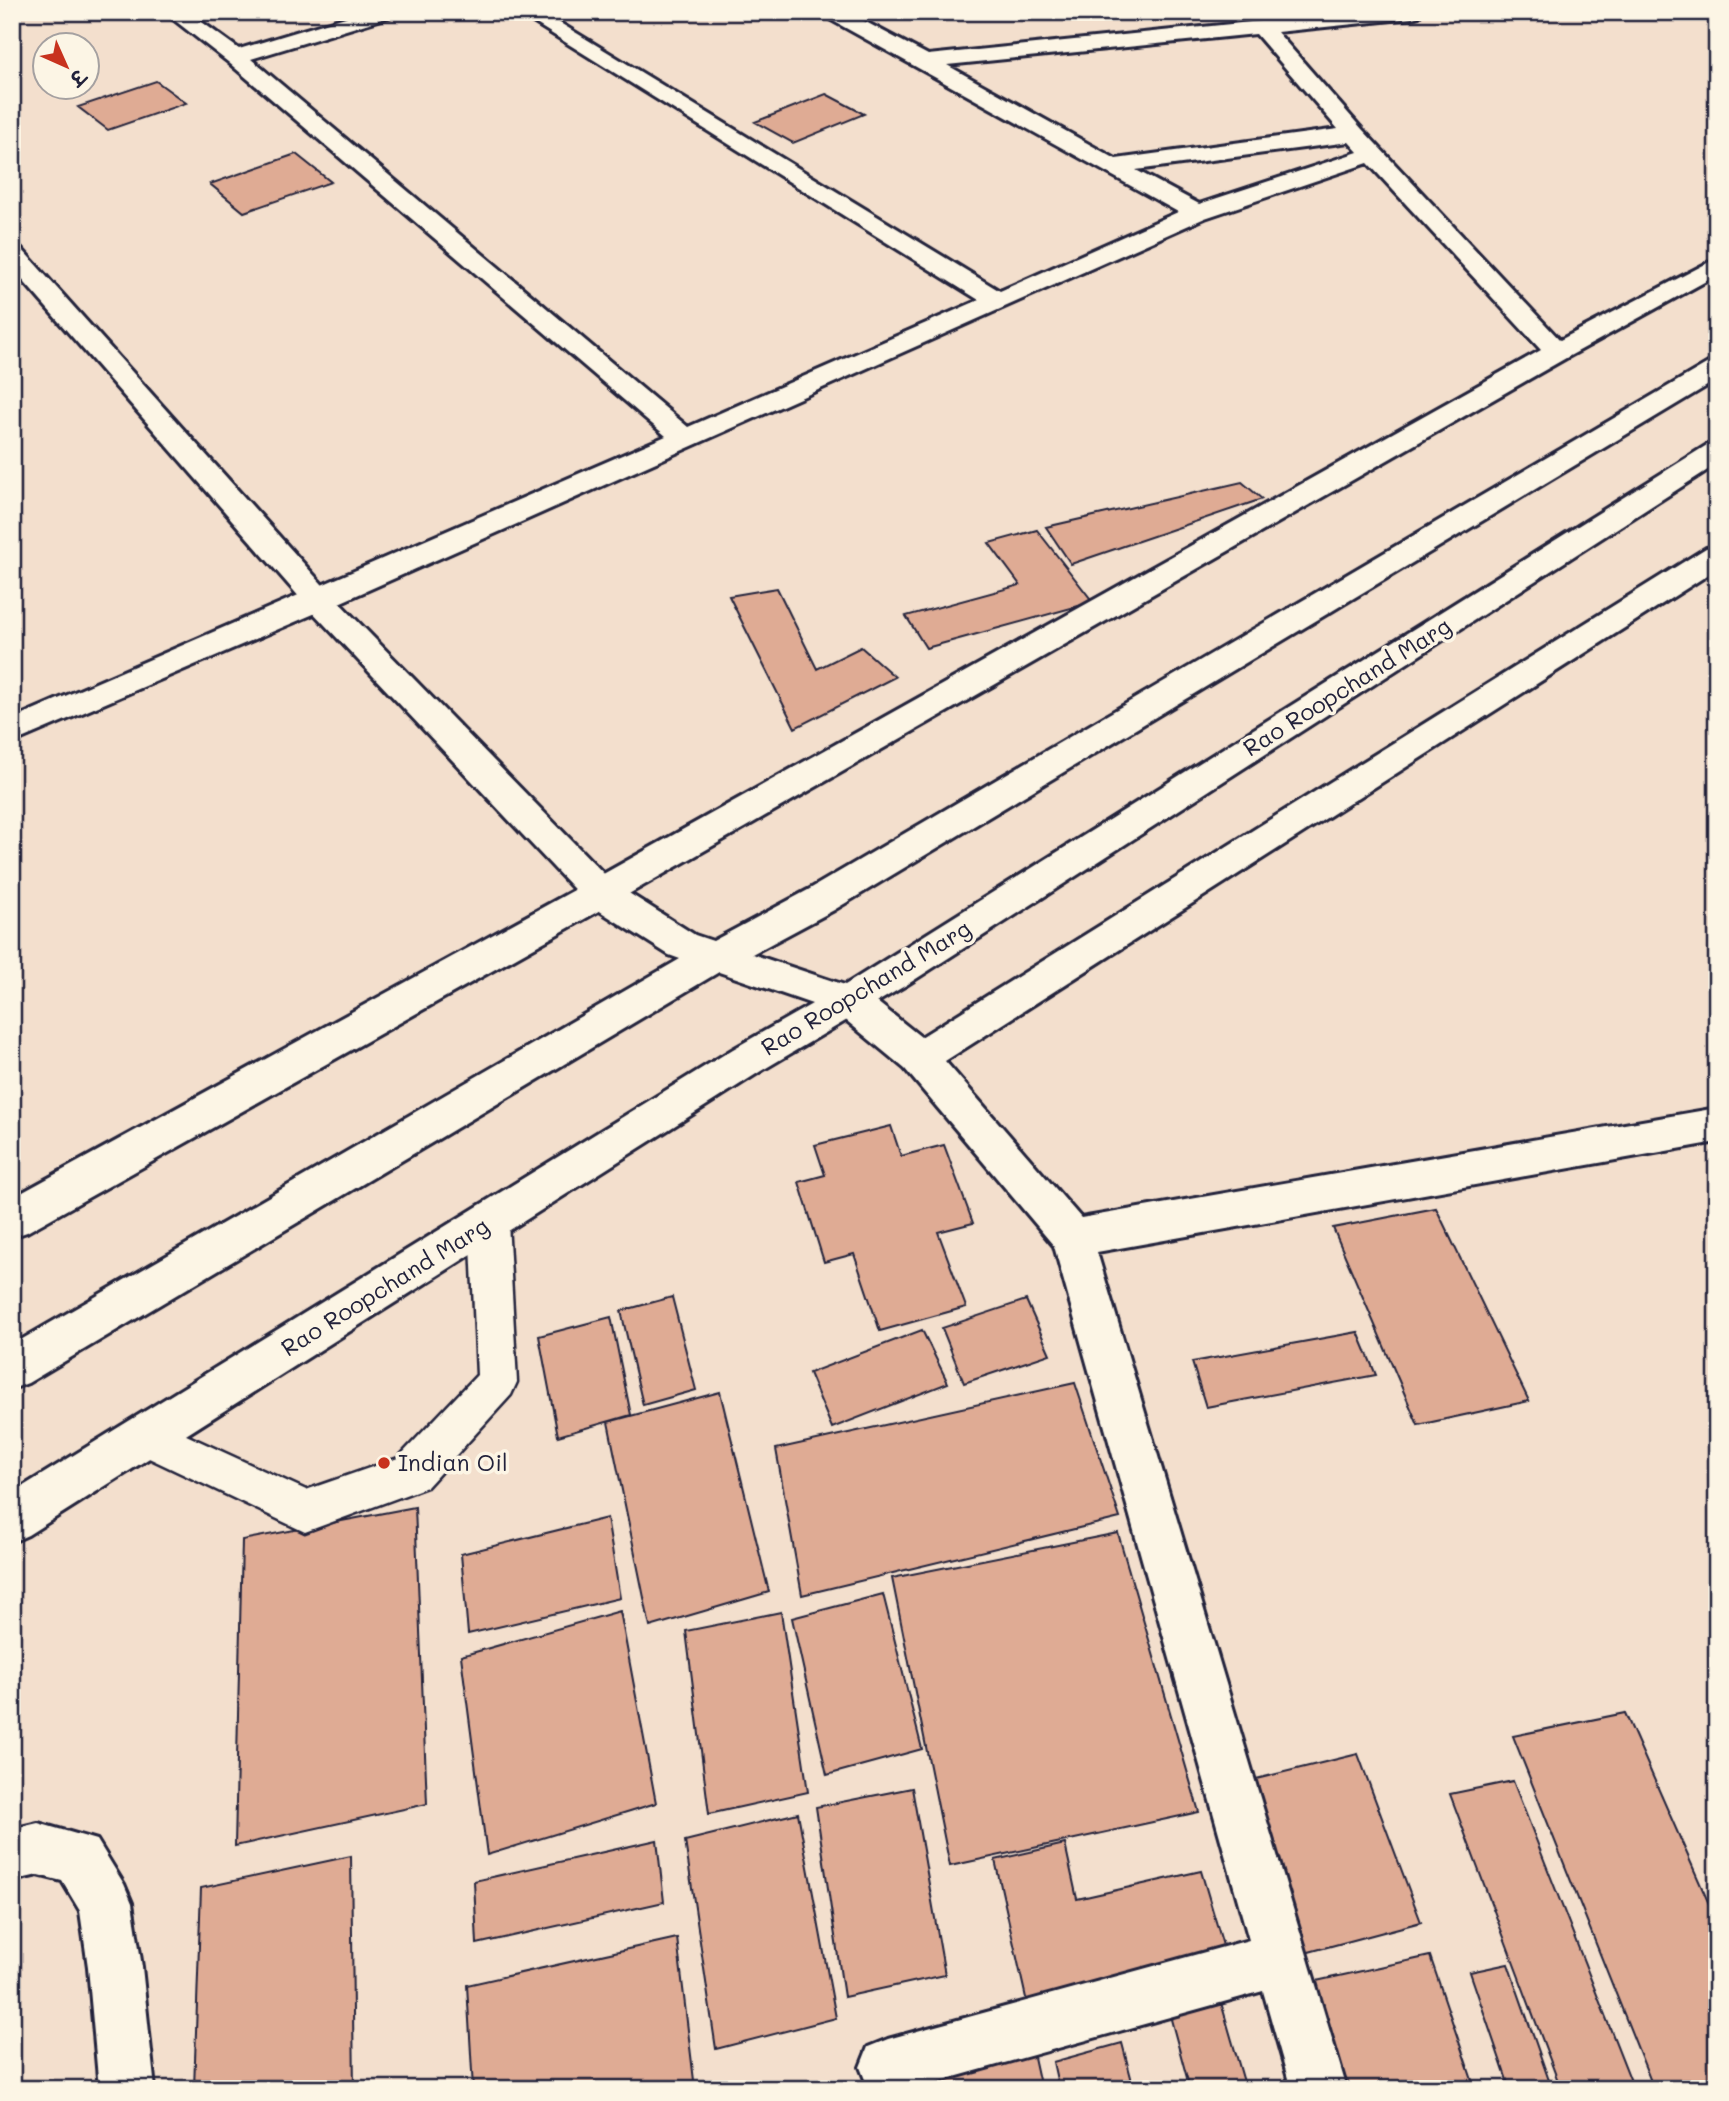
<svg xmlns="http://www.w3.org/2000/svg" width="1729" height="2101" font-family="Mali,'Playpen Sans Deva',sans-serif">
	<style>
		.building { fill: #dfab94; stroke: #22223b; stroke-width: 2 }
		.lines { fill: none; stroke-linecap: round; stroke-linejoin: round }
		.lane-casing { stroke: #22223b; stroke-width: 5 }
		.street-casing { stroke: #22223b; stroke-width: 6 }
		.secondary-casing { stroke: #22223b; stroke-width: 6 }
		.lane { fill: #fcf5e5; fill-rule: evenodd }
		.street { fill: #fcf5e5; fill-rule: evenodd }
		.secondary { fill: #fcf5e5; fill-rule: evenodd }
		.poi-dot { fill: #c8321e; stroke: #fcf5e5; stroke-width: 2.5 }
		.labels { text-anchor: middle; stroke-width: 7; stroke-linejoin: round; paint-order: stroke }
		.street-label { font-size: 23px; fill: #22223b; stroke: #fcf5e5 }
		.poi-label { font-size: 23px; fill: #22223b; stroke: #fcf5e5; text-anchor: start }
	</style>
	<rect width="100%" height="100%" fill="#f3dfcd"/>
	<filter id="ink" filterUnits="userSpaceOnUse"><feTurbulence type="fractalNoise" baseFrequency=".0143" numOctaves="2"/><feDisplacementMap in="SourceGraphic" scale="14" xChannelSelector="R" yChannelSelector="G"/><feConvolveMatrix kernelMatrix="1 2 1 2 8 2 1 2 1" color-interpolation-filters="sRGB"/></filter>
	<g filter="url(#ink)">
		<path class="building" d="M156 81 186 103 108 130 78 107Z
			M826 94 864 114 793 143 755 122Z
			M296 154 331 182 244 212 210 184Z
			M1242 482 1262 499 1071 564 1046 527Z
			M1037 530 1093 602 926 648 906 616 1020 585 989 543Z
			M777 588 817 669 861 647 895 677 795 728 729 596Z
			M891 1126 901 1156 944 1145 973 1223 938 1232 966 1307 880 1331 854 1254 824 1262 799 1182 825 1175 815 1145Z
			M1436 1208 1529 1401 1418 1425 1333 1228Z
			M672 1297 696 1390 643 1405 621 1311Z
			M1026 1300 1050 1354 964 1383 942 1328Z
			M611 1317 631 1415 558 1436 539 1336Z
			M922 1330 948 1383 832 1428 809 1373Z
			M1358 1332 1376 1375 1206 1407 1192 1362Z
			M1075 1383 1120 1518 802 1595 776 1449Z
			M720 1392 769 1592 650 1627 608 1422Z
			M415 1507 427 1804 235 1846 242 1540Z
			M607 1518 620 1598 468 1634 461 1554Z
			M1118 1533 1199 1812 950 1866 892 1578Z
			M883 1594 922 1749 827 1775 792 1618Z
			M620 1611 656 1803 487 1855 461 1656Z
			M781 1612 808 1792 709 1814 686 1631Z
			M1625 1713 1717 1922V2089H1654L1513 1736Z
			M1358 1754 1421 1922 1305 1953 1248 1781Z
			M1513 1781 1634 2089H1561L1450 1794Z
			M912 1788 945 1975 844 1997 816 1807Z
			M798 1813 836 2018 716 2049 685 1841Z
			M657 1840 664 1902 477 1944 474 1881Z
			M1065 1844 1077 1899 1201 1871 1227 1959 1028 2007 995 1860Z
			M351 1856 354 2089H194L201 1888Z
			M677 1938 695 2089H473L467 1985Z
			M1430 1956 1475 2089H1329L1298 1985Z
			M1508 1964 1552 2089H1510L1470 1972Z
			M1220 1999 1246 2089H1190L1169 2012Z
			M1030 2039 1041 2089H869L867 2078Z
			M1122 2043 1134 2089H1059L1053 2062Z"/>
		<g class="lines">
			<g class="lane-casing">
				<path id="lane" d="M489 1206 502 1210 508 1222 517 1382 511 1395 427 1487 305 1532 132 1450 126 1436 132 1422 147 1417 306 1490 398 1458 477 1375 470 1222 476 1210Z"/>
			</g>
			<g class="street-casing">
				<path id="street" d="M164 12H188L239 49 362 12H395L392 16 251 59 688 427 979 300 517 12H542L1000 291 1178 212 824 16 821 12H847L928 55 1348 12H1422L1419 16 1412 18 1277 32 1362 129 1560 340 1717 258V275L1566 358 613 903 27 1232 12 1237V1198L587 883 1541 350 1368 163 1205 218 330 607 12 743V719L666 436 228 62ZM1256 34 1338 129 1116 159 947 65ZM1349 142 1358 152 1199 204 1136 170Z
					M1717 546V569L945 1061 1081 1218 1717 1108V1142L1097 1252 1347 2089H1291L1263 1991 911 2089 868 2087 860 2067 868 2047 888 2039 1249 1940 1054 1246 905 1069 836 1012 830 1001 836 990 849 986 862 990 921 1037 1706 548Z
					M38 1823 97 1840 124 1884 132 1903 142 1967 155 2089H99L88 1967 80 1911 62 1881 38 1875 12 1881V1829Z"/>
			</g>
			<g class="secondary-casing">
				<path id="secondary" d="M12 246 21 248 330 593 613 883 695 935 713 941 808 890 1708 363 1717 361V380L834 910 752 954 845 985 1707 445 1717 443V464L908 984 761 1071 28 1535 12 1542V1493L733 1049 812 1004 719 972 28 1383 12 1389V1345L680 959 669 955 587 903 308 607 12 268Z"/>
			</g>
			<use href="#lane" class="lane"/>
			<use href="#street" class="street"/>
			<use href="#secondary" class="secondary"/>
		</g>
	</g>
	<circle class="poi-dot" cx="384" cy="1463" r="7"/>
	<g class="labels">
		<g class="street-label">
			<text transform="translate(1347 687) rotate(-32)" y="8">Rao Roopchand Marg</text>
			<text transform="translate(866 988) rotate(-31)" y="8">Rao Roopchand Marg</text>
			<text transform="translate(385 1287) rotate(-32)" y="8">Rao Roopchand Marg</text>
		</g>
		<g class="poi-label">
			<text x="398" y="1471">Indian Oil</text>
		</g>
	</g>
	<rect width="1729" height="2101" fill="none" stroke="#fcf5e5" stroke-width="42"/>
	<rect x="21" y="21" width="1687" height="2059" fill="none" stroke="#22223b" stroke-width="2.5" filter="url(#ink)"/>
	<g transform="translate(66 66) rotate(135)"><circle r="33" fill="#fcf5e5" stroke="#a5a1a1" stroke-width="2"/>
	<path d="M0-5L12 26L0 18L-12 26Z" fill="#c8321e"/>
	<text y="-10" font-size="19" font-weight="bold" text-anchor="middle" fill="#22223b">उ</text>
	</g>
</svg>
